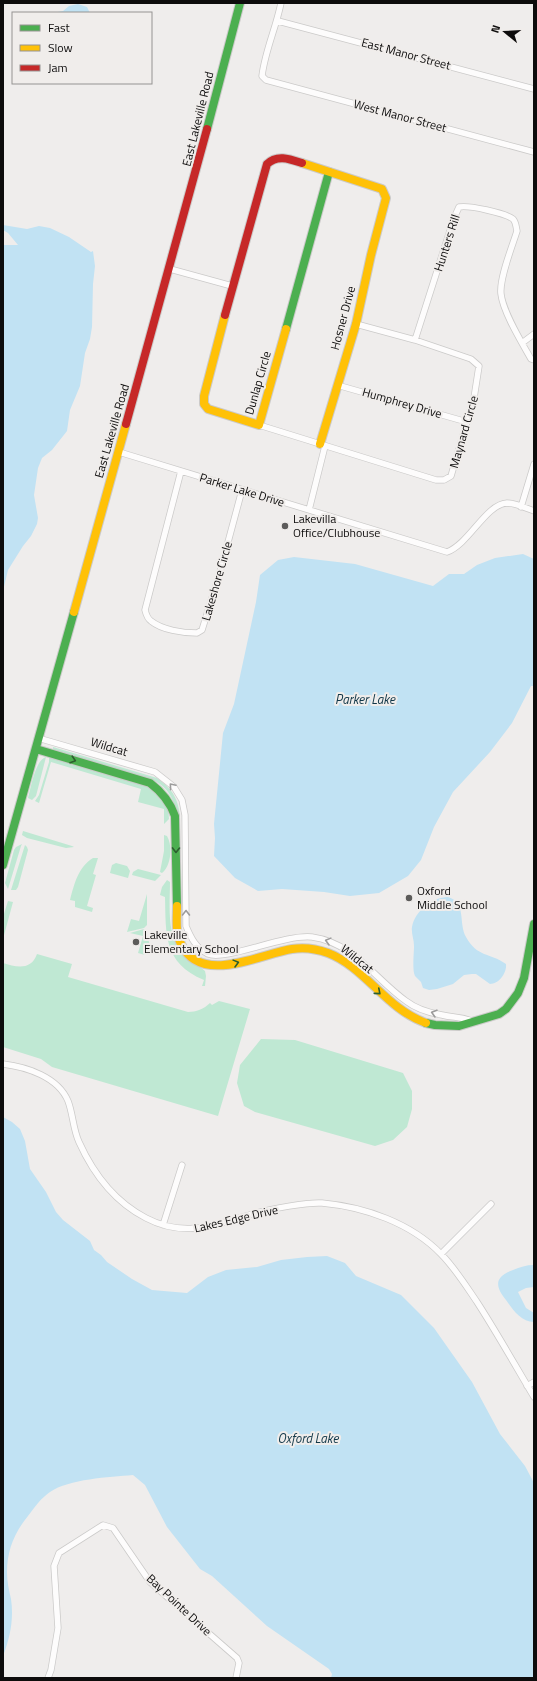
<svg xmlns="http://www.w3.org/2000/svg" width="537" height="1681" font-family="'Titillium Web',sans-serif">
	<style>
		.green { fill: #bfe8d3 }
		.water { fill: #c1e2f3 }
		.lines { fill: none; stroke-linecap: round; stroke-linejoin: round }
		.street-casing { stroke: #cbcac9; stroke-width: 7 }
		.fast-casing { stroke: #cbcac9; stroke-width: 10 }
		.slow-casing { stroke: #cbcac9; stroke-width: 10 }
		.jam-casing { stroke: #cbcac9; stroke-width: 10 }
		.street { stroke: #fdfcfc; stroke-width: 5.5 }
		.fast { stroke: #4caf50; stroke-width: 8 }
		.slow { stroke: #ffc107; stroke-width: 8 }
		.jam { stroke: #c62828; stroke-width: 8 }
		.oneway { stroke: #2c5e2e }
		.oneway2 { stroke: #9d9c9c }
		.poi-dot { fill: #5c5b5a; stroke: #f0edeb; stroke-width: 1.5 }
		.labels { text-anchor: middle; stroke-width: 4; stroke-linejoin: round; paint-order: stroke }
		.street-label { font-size: 12px; fill: #0d0c0c; stroke: #f0edeb }
		.poi-label { font-size: 12px; fill: #0d0c0c; stroke: #f0edeb; text-anchor: start }
		.water-label { font-size: 13px; font-style: italic; fill: #113748; stroke: #f0edeb }
	</style>
	<rect width="100%" height="100%" fill="#efedec"/>
	<path class="green" d="M53 747 157 778C173 789 179 800 180 819L178 820C175 803 171 790 155 781L53 750Z
		M46 757 36 796 32 800 28 798C31 788 35 760 46 757Z
		M49 757 152 788C162 796 169 805 169 819L164 824V809L138 802 141 789 51 762 39 803 35 801 39 795 49 762Z
		M23 831 72 846 74 847 66 848 27 838 22 835Z
		M164 835 167 836C173 846 171 866 162 873L160 872 164 851Z
		M22 844 21 846 8 889 5 883 14 850 16 847Z
		M25 845 27 847 28 850 18 887 16 890H11Z
		M93 858H98L93 874 96 875 87 906 93 908 92 912 75 907V901L70 900C74 885 78 867 93 858Z
		M116 863 127 866 130 871 128 878 110 873 112 865Z
		M138 869 161 875 155 881 132 875 133 872Z
		M167 880 170 882C170 906 166 935 183 955 189 962 199 965 205 971L206 976 205 986H202L204 980C163 963 166 934 165 897L160 895 162 887Z
		M147 894V925L144 928 127 932 131 919 139 921Z
		M8 901 13 902 3 939V917Z
		M144 929 147 932 149 942 153 953 145 955 138 953 143 936 130 933Z
		M37 954 72 964 68 977 188 1012C196 1012 204 1009 210 1003L212 1005 219 1001 250 1009 218 1116 52 1067 41 1059 3 1047V963C16 967 31 971 37 954Z
		M261 1039 295 1040 403 1073 412 1091V1109L407 1127 393 1140 375 1146 255 1112 244 1106 237 1083 240 1065Z"/>
	<path class="water" d="M78 4 87 7 90 13H52L63 11 69 6Z
		M3 225 27 229 39 226 50 228 69 237 91 252 93 251 95 266 93 284 92 327 90 339 85 353 80 386 70 410 67 431 52 450 42 458 38 468 34 495 38 518 37 524 31 536 23 546 8 570 3 591V245H18L8 233 3 230Z
		M523 554 534 559V686H531L512 723 490 752 453 792 434 827 421 860 408 876 379 893 350 896 324 892 282 889 258 891 235 878 214 856 215 838 214 824 223 733 234 704 256 602 260 575 278 560 294 557 355 564 433 586 449 574H464L477 565 495 558Z
		M448 897C467 903 458 922 466 937 478 958 489 952 506 964 507 973 499 984 490 984L476 974H472L464 975 453 984 437 989 429 990 423 988 421 982 415 976C412 970 414 953 414 946 414 939 411 933 412 927 415 911 432 897 448 897Z
		M3 1117 12 1122 20 1129 25 1141 30 1169 46 1192 56 1212 63 1220 90 1241 94 1250 101 1255 107 1262 132 1279 152 1290 187 1293 208 1277 226 1270 257 1267 281 1260 307 1257 327 1256 345 1263 356 1276 401 1295 434 1328 472 1382 500 1434 525 1466 534 1483V1678H331L332 1674 329 1669 267 1626 212 1576 200 1569 167 1527 145 1485 133 1475C109 1477 69 1479 50 1492 41 1498 34 1508 28 1516 14 1533 7 1551 7 1572 7 1582 9 1590 11 1599 14 1619 10 1638 3 1656Z
		M534 1265V1287L526 1288 518 1292 526 1308 534 1313V1322C521 1322 513 1310 506 1300 495 1286 494 1277 513 1270 520 1267 526 1265 534 1265Z"/>
	<g class="lines">
		<g class="street-casing">
			<path id="street" d="M281 3C276 28 265 51 262 76L266 80 534 152
				M278 21 534 89
				M170 269 232 286
				M415 340 454 218 459 207C469 205 505 213 513 219 516 222 516 227 517 231 512 247 499 279 501 294 503 312 522 343 531 359L534 360
				M522 343 534 334
				M337 385 467 422
				M259 425 436 480H444L451 476 474 398 479 366 471 359 415 340 356 324
				M119 452 447 552C469 544 486 504 507 503 515 503 526 508 534 511
				M181 471 145 610C146 614 148 619 151 621 162 630 183 633 197 633L202 630 220 572 242 490
				M521 507 534 464
				M309 510 325 446
				M38 738 155 772 174 787 182 800 185 815 186 926C191 938 196 948 208 954 226 961 284 934 312 937 354 943 374 978 406 1001 415 1008 430 1013 442 1015 454 1018 459 1016 472 1021
				M3 1064C27 1067 58 1077 68 1101 73 1114 73 1129 79 1142 93 1173 115 1202 146 1218 186 1239 216 1224 256 1213 270 1209 308 1202 322 1203 365 1207 411 1223 441 1254 455 1268 466 1286 477 1302 497 1333 515 1365 534 1397
				M163 1225 182 1165
				M441 1254 491 1204
				M527 1386 534 1382
				M48 1678 51 1670 58 1628 54 1566 59 1553 103 1525 113 1528 150 1582 237 1658 239 1663 236 1678"/>
		</g>
		<g class="fast-casing">
			<path id="fast" d="M207 129 240 3
				M286 329 329 172
				M36 749 150 783C162 792 170 802 175 816L177 906
				M3 865 74 612
				M426 1023 435 1025 459 1026 499 1014 506 1009 518 993 524 978 534 924"/>
		</g>
		<g class="slow-casing">
			<path id="slow" d="M302 163 382 189 386 198 371 255 356 324 320 444
				M225 315 204 396V404L208 409 259 425 286 329
				M74 612 126 424
				M177 906C177 918 175 933 181 944 201 986 260 954 292 949 304 947 317 949 328 953 365 967 386 1009 426 1023"/>
		</g>
		<g class="jam-casing">
			<path id="jam" d="M225 315 267 164C277 154 290 159 302 163
				M126 424 207 129"/>
		</g>
		<use href="#street" class="street"/>
		<use href="#fast" class="fast"/>
		<use href="#slow" class="slow"/>
		<use href="#jam" class="jam"/>
	</g>
	<defs><path id="oneway-chevron" d="M-2-3.5L2.5 0L-2 3.5" fill="none" stroke-width="1.6" stroke-linecap="round" stroke-linejoin="round"/></defs>
	<g class="oneway">
		<use href="#oneway-chevron" transform="translate(73 760) rotate(17)"/>
		<use href="#oneway-chevron" transform="translate(176 850) rotate(91)"/>
		<use href="#oneway-chevron" transform="translate(236 963) rotate(-15)"/>
		<use href="#oneway-chevron" transform="translate(378 992) rotate(41)"/>
	</g>
	<g class="oneway2">
		<use href="#oneway-chevron" transform="translate(172 786) rotate(-130)"/>
		<use href="#oneway-chevron" transform="translate(186 913) rotate(-90)"/>
		<use href="#oneway-chevron" transform="translate(328 941) rotate(-165)"/>
		<use href="#oneway-chevron" transform="translate(434 1013) rotate(-164)"/>
	</g>
	<g class="poi-dot">
		<circle cx="285" cy="526" r="4"/>
		<circle cx="409" cy="898" r="4"/>
		<circle cx="136" cy="942" r="4"/>
	</g>
	<g class="labels">
		<g class="street-label">
			<text transform="translate(406 54) rotate(15)" y="4">East Manor Street</text>
			<text transform="translate(400 116) rotate(15)" y="4">West Manor Street</text>
			<text transform="translate(198 119) rotate(-76)" y="4">East Lakeville Road</text>
			<text transform="translate(447 243) rotate(-72)" y="4">Hunters Rill</text>
			<text transform="translate(343 318) rotate(-75)" y="4">Hosner Drive</text>
			<text transform="translate(258 383) rotate(-74)" y="4">Dunlap Circle</text>
			<text transform="translate(402 403) rotate(16)" y="4">Humphrey Drive</text>
			<text transform="translate(112 431) rotate(-74)" y="4">East Lakeville Road</text>
			<text transform="translate(464 432) rotate(-74)" y="4">Maynard Circle</text>
			<text transform="translate(242 490) rotate(17)" y="4">Parker Lake Drive</text>
			<text transform="translate(217 581) rotate(-74)" y="4">Lakeshore Circle</text>
			<text transform="translate(109 747) rotate(17)" y="4">Wildcat</text>
			<text transform="translate(357 959) rotate(39)" y="4">Wildcat</text>
			<text transform="translate(236 1219) rotate(-13)" y="4">Lakes Edge Drive</text>
			<text transform="translate(179 1605) rotate(43)" y="4">Bay Pointe Drive</text>
		</g>
		<g class="poi-label">
			<text x="293" y="523">Lakevilla<tspan x="293" dy="14">Office/Clubhouse</tspan></text>
			<text x="417" y="895">Oxford<tspan x="417" dy="14">Middle School</tspan></text>
			<text x="144" y="939">Lakeville<tspan x="144" dy="14">Elementary School</tspan></text>
		</g>
		<g class="water-label">
			<text x="365" y="704">Parker Lake</text>
			<text x="308" y="1443">Oxford Lake</text>
		</g>
	</g>
	<rect width="537" height="1681" fill="none" stroke="#0d0c0c" stroke-width="8"/>
	<rect x="12" y="12" width="140" height="72" fill="#f0edeb" stroke="#959392"/>
	<rect x="20" y="25" width="20" height="6" fill="#4caf50" stroke="#959392"/>
	<text x="48" y="32" font-size="12" fill="#0d0c0c">Fast</text>
	<rect x="20" y="45" width="20" height="6" fill="#ffc107" stroke="#959392"/>
	<text x="48" y="52" font-size="12" fill="#0d0c0c">Slow</text>
	<rect x="20" y="65" width="20" height="6" fill="#c62828" stroke="#959392"/>
	<text x="48" y="72" font-size="12" fill="#0d0c0c">Jam</text>
	<g transform="translate(505 32) rotate(288)" stroke="#f0edeb" stroke-width="3" paint-order="stroke">
	<path d="M0-3L7 15L0 10L-7 15Z" fill="#0d0c0c"/>
	<text y="-6" font-size="11" font-weight="bold" text-anchor="middle" fill="#0d0c0c">N</text>
	</g>
</svg>
